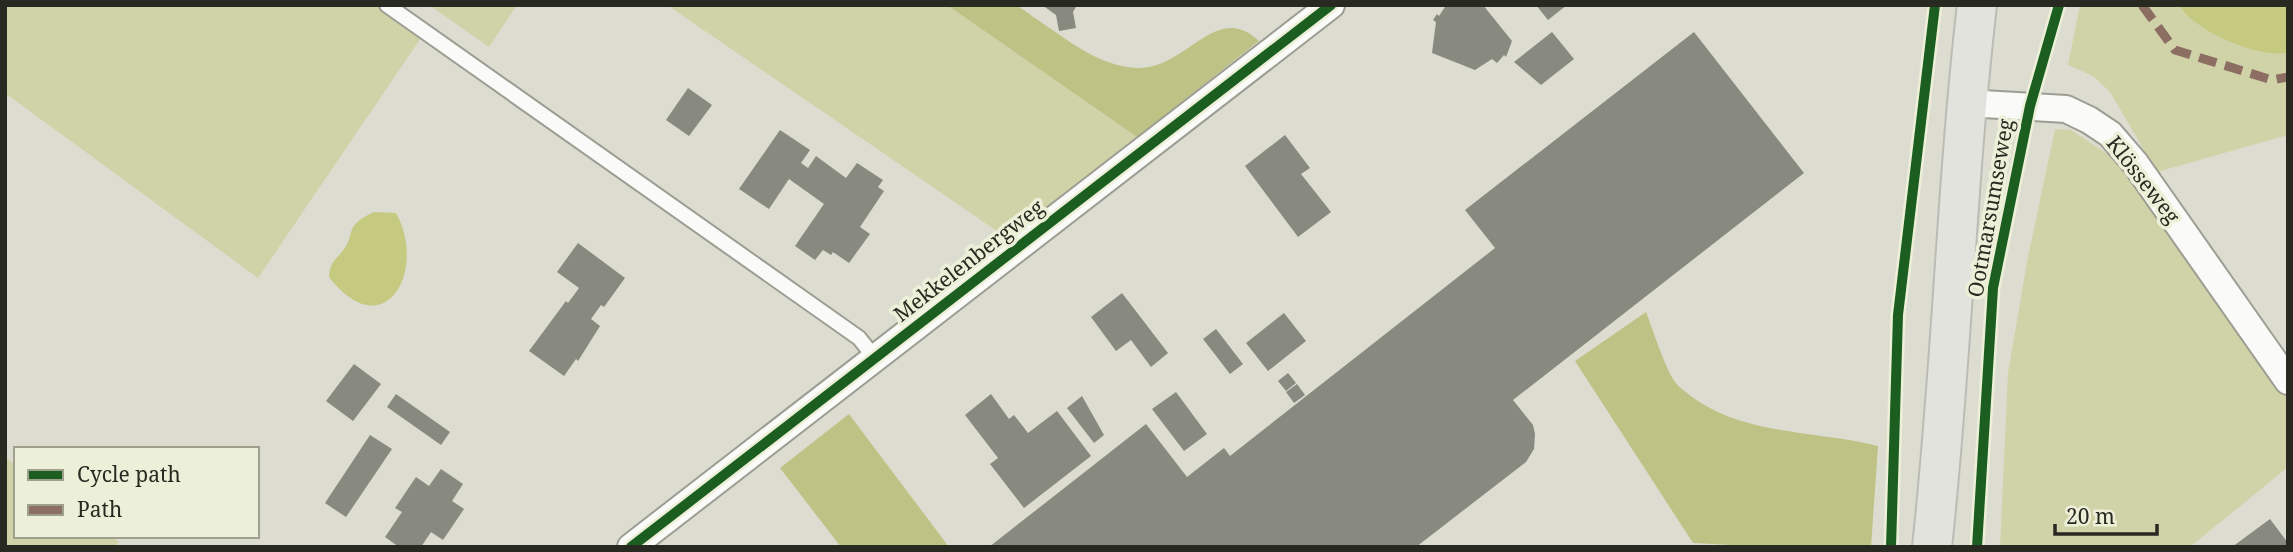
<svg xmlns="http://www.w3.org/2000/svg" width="2293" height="552" font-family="'Noto Serif',serif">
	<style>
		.green { fill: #d0d3a8 }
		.forest { fill: #bfc285 }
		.water { fill: #c6c980 }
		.building { fill: #88897f }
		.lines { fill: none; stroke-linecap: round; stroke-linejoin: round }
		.service-casing { stroke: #9c9d93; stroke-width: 18 }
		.minor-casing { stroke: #9c9d93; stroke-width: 30 }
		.primary-casing { stroke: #bbbcb5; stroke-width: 42 }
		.service { stroke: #fafaf8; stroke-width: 14 }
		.minor { stroke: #fafaf8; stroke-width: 26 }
		.primary { stroke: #e3e3dd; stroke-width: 38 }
		.quiet { stroke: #8d6e63; stroke-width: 9; stroke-dasharray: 18 9; stroke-linecap: butt }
		.cycleway-casing { stroke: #edf0d8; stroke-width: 15 }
		.cycleway { stroke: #1b5e20; stroke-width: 10 }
		.labels { text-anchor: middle; stroke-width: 7; stroke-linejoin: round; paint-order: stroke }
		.street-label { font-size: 21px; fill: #282920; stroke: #edf0d8 }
	</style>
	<rect width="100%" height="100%" fill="#dcddd0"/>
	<path class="green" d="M5 5H380L423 35 258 278 5 93Z
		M429 5H517L489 47Z
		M667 5H947L1137 137 1007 238Z
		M2080 5H2179C2193 31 2259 59 2288 53V135L2157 172 2110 92 2093 76 2068 65Z
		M2055 129 2071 130 2124 165 2288 399V467L2190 547H2000L2008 373 2027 262Z
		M5 457 16 465V536H111L119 542 115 547H5Z"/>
	<path class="forest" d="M947 5C960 5 1006 2 1016 6 1023 8 1031 16 1038 20 1069 41 1099 66 1137 68 1187 70 1215 0 1259 41L1137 137Z
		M1646 312C1653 330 1665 368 1675 382 1678 386 1683 390 1687 393 1740 436 1815 430 1878 446L1871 547H1771L1693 543 1575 361Z
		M849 414 949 547H841L780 468Z"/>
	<path class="water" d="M2179 5 2288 7V53C2259 59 2193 31 2179 5Z
		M374 212 396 213C428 271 384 348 329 277 330 264 333 262 341 253 358 234 341 227 374 212Z"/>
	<path class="building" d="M1042 5H1077L1073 12 1076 28 1059 31 1056 15Z
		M1443 5H1483L1512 41 1506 57 1504 55 1497 63 1492 59 1475 70 1432 53 1436 22 1433 20 1437 14 1439 16 1445 7Z
		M1536 5H1567L1548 20Z
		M1552 32 1574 59 1541 85 1514 62Z
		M1694 32 1804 173 1513 400 1533 425 1535 434 1534 449 1526 462 1416 547H989L1146 424 1187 477 1224 448 1230 456 1495 248 1465 210Z
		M688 88 712 105 689 136 666 120Z
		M780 130 810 150 801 163 808 168 816 156 846 178 857 163 883 180 878 187 884 191 860 227 870 234 849 263 833 252 831 255 823 250 815 260 795 246 824 204 789 179 769 209 739 189Z
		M1285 135 1310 168 1301 174 1331 212 1298 237 1245 166Z
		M578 243 625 278 604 307 601 305 591 319 600 326 578 361 576 359 564 376 529 351 566 301 568 303 579 288 557 272Z
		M1122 293 1168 353 1151 367 1131 340 1116 351 1091 317Z
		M1284 313 1306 341 1268 371 1246 343Z
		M1216 329 1243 364 1230 374 1203 339Z
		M354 364 381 384 353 421 326 401Z
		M1288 373 1296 383 1286 391 1278 381Z
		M1297 384 1305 395 1294 403 1286 392Z
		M1176 392 1207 434 1184 451 1152 409Z
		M396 394 450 432 441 445 387 407Z
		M991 394 1009 419 1014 415 1028 433 1057 411 1091 456 1024 508 990 464 998 458 965 415Z
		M1082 396 1104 435 1094 443 1067 408Z
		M370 435 392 449 346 517 325 503Z
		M441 469 463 484 452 501 464 509 443 540 431 532 421 547H399L385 537 402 512 395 508 416 477 429 486Z
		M2270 519 2288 543V547H2232Z"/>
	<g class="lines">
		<g class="service-casing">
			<path id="service" d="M387 5 859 338 875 358"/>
		</g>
		<g class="minor-casing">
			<path id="minor" d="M1966 103 2066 109 2089 120 2110 134 2135 163 2288 381
				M631 547 1331 5"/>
		</g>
		<g class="primary-casing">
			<path id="primary" d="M1932 547C1952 367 1956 185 1977 5"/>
		</g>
		<use href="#service" class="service"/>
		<use href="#minor" class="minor"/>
		<use href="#primary" class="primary"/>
		<path class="quiet" d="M2142 5 2175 50 2272 80 2288 77"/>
		<g class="cycleway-casing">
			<path id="cycleway" d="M631 547 1331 5
				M1891 547 1898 315 1935 5
				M1977 547 1993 288 2030 106 2059 5"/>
		</g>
		<use href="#cycleway" class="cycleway"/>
	</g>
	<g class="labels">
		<g class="street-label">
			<text transform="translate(2143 180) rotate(52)" y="7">Klösseweg</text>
			<text transform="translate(1991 208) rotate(-80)" y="7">Ootmarsumseweg</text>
			<text transform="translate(969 261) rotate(-38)" y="7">Mekkelenbergweg</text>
		</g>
	</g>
	<rect width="2293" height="552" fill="none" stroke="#282920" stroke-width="14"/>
	<rect x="14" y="447" width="245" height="91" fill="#edf0d8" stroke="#9ea08e" stroke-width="2"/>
	<rect x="28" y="470" width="35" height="10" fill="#1b5e20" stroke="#9ea08e" stroke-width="2"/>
	<text x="77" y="482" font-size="21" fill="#282920">Cycle path</text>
	<rect x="28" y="505" width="35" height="10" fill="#8d6e63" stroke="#9ea08e" stroke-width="2"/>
	<text x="77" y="517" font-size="21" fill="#282920">Path</text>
	<path d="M2055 524v10h102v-10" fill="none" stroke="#282920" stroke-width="3.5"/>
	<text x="2066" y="524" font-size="21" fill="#282920" stroke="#edf0d8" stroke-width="5" paint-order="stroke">20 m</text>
</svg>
